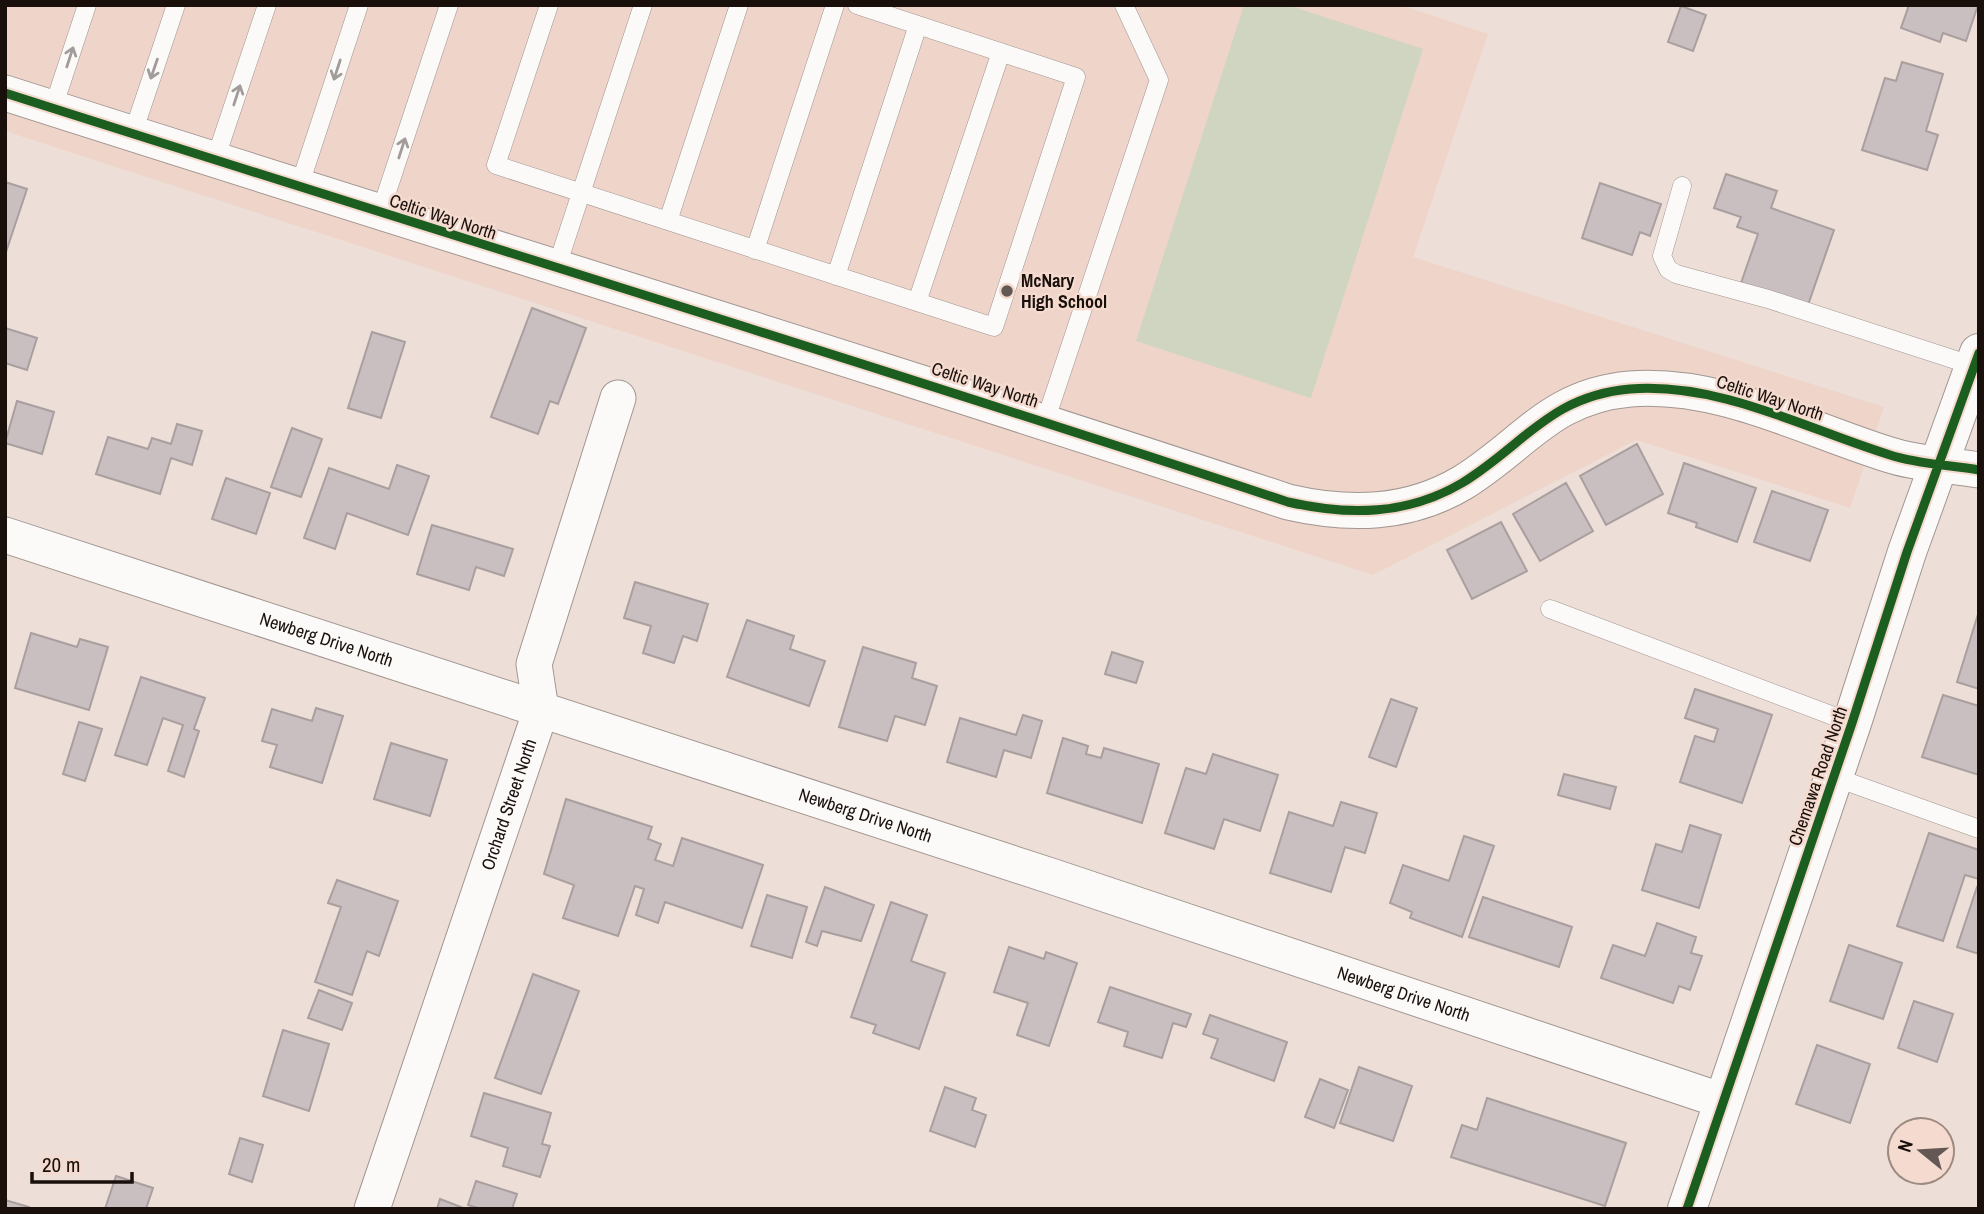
<svg xmlns="http://www.w3.org/2000/svg" width="1984" height="1214" font-family="'Archivo Narrow',sans-serif">
	<style>
		.built { fill: #eed4c9 }
		.green { fill: #cfd5c1 }
		.building { fill: #c9bfc0; stroke: #a99f9f; stroke-width: 2 }
		.lines { fill: none; stroke-linecap: round; stroke-linejoin: round }
		.lane-casing { stroke: #a19691; stroke-width: 19 }
		.street-casing { stroke: #a19691; stroke-width: 37 }
		.secondary-casing { stroke: #a19691; stroke-width: 40 }
		.lane { stroke: #fcfaf9; stroke-width: 18 }
		.street { stroke: #fcfaf9; stroke-width: 35 }
		.secondary { stroke: #fcfaf9; stroke-width: 38 }
		.cycleway-casing { stroke: #f5dbcf; stroke-width: 13 }
		.cycleway { stroke: #1b5e20; stroke-width: 9 }
		.oneway { stroke: #a19c9a }
		.poi-dot { fill: #635853; stroke: #f5dbcf; stroke-width: 2.5 }
		.labels { text-anchor: middle; stroke-width: 5; stroke-linejoin: round; paint-order: stroke }
		.street-label { font-size: 18px; fill: #19100c; stroke: #f5dbcf }
		.poi-label { font-size: 18px; font-weight: bold; fill: #19100c; stroke: #f5dbcf; text-anchor: start }
	</style>
	<rect width="100%" height="100%" fill="#edded7"/>
	<path class="built" d="M5 5H1400L1488 34 1413 257 1884 407 1850 508 1636 440 1373 575 5 131Z"/>
	<path class="green" d="M1244 5H1287L1423 49 1311 398 1136 341Z"/>
	<path class="building" d="M1909 5H1978L1966 41 1943 33 1940 42 1901 28Z
		M1681 6 1706 15 1693 51 1668 42Z
		M1902 62 1943 74 1926 131 1938 135 1927 170 1862 150 1885 78 1896 81Z
		M1726 174 1777 191 1771 208 1834 230 1808 305 1741 283 1758 234 1737 227 1741 217 1714 208Z
		M5 182 27 189 5 255Z
		M1600 183 1661 204 1650 236 1640 232 1632 255 1582 238Z
		M532 308 586 328 558 404 550 401 538 434 491 417Z
		M5 328 37 338 27 370 5 363Z
		M372 332 405 342 381 418 348 408Z
		M17 401 54 412 42 454 5 443Z
		M177 424 202 431 192 465 171 458 160 494 96 474 108 437 148 449 152 438 171 444Z
		M292 428 322 439 301 497 271 487Z
		M1637 444 1663 494 1606 525 1580 476Z
		M1684 463 1756 488 1737 542 1696 527 1697 523 1668 513Z
		M397 465 429 476 408 535 347 513 335 549 304 538 329 468 389 489Z
		M226 478 270 493 256 534 212 519Z
		M1566 483 1593 531 1540 561 1513 514Z
		M1772 491 1828 510 1810 561 1754 542Z
		M1501 522 1527 571 1472 599 1447 550Z
		M432 525 513 549 504 576 476 567 469 590 417 574Z
		M635 582 708 604 697 641 683 636 674 663 643 653 651 626 624 618Z
		M1979 611V689L1957 682Z
		M747 620 794 636 790 649 825 661 809 706 727 677Z
		M31 633 77 647 80 639 108 647 89 710 15 688Z
		M863 647 916 663 912 678 937 686 925 725 895 716 887 741 839 727Z
		M1112 652 1143 662 1136 683 1105 674Z
		M141 677 205 698 194 729 199 731 184 777 168 771 183 725 163 718 147 765 115 755Z
		M1695 689 1772 715 1742 803 1680 782 1695 736 1714 742 1718 729 1685 718Z
		M1943 695 1979 706V775L1922 757Z
		M1391 699 1417 708 1396 767 1369 757Z
		M316 708 343 716 322 783 270 767 277 745 262 741 272 709 312 721Z
		M1023 715 1042 721 1031 758 1004 750 996 777 947 762 960 718 1016 735Z
		M79 722 102 729 85 781 63 774Z
		M1063 738 1088 746 1086 754 1101 758 1104 748 1159 764 1142 823 1047 793Z
		M391 743 447 760 430 816 374 799Z
		M1213 754 1278 775 1260 831 1224 819 1214 849 1165 833 1186 768 1206 774Z
		M1564 774 1616 787 1610 809 1558 795Z
		M566 799 652 827 648 839 661 844 655 860 673 866 682 838 763 865 742 928 665 902 658 923 636 915 644 889 635 886 618 936 563 918 574 885 544 874Z
		M1341 802 1377 813 1365 853 1345 847 1331 892 1270 873 1289 812 1333 826Z
		M1690 825 1721 835 1699 908 1642 890 1656 844 1682 852Z
		M1929 833 1979 850V879L1965 875 1943 941 1897 926Z
		M1464 836 1494 846 1462 937 1410 918 1412 912 1390 903 1403 865 1449 881Z
		M337 880 398 901 379 956 367 951 352 995 315 982 341 907 328 903Z
		M825 887 874 905 861 941 822 931 817 946 806 942Z
		M1977 887H1979V954L1957 947Z
		M767 895 807 907 792 958 751 946Z
		M1483 897 1572 927 1559 967 1469 937Z
		M891 902 927 915 911 961 945 973 919 1049 873 1033 876 1025 851 1017Z
		M1657 923 1696 937 1691 953 1702 956 1690 990 1679 986 1673 1003 1601 978 1613 945 1645 956Z
		M1849 945 1902 963 1883 1019 1830 1001Z
		M1009 947 1044 959 1046 952 1077 963 1049 1046 1017 1035 1028 1003 994 992Z
		M533 974 579 991 541 1094 495 1078Z
		M1110 987 1191 1014 1186 1027 1173 1023 1162 1058 1124 1046 1128 1032 1098 1022Z
		M319 990 352 1003 342 1030 308 1018Z
		M1914 1001 1953 1014 1937 1062 1898 1048Z
		M1210 1015 1287 1042 1274 1081 1211 1058 1218 1039 1203 1034Z
		M283 1030 329 1044 309 1111 263 1096Z
		M1817 1045 1870 1064 1850 1123 1796 1104Z
		M1359 1067 1412 1086 1393 1141 1340 1123Z
		M1320 1079 1348 1090 1334 1128 1305 1117Z
		M945 1087 976 1098 972 1110 986 1115 975 1147 930 1131Z
		M484 1093 551 1113 542 1144 550 1146 540 1177 503 1166 508 1148 471 1136Z
		M1487 1098 1626 1143 1605 1206 1451 1157 1462 1125 1477 1130Z
		M240 1138 263 1145 252 1182 229 1174Z
		M116 1176 153 1188 146 1209H105Z
		M476 1181 517 1194 512 1209H481L468 1205Z
		M440 1199 466 1209H437Z
		M5 1200 29 1207V1209H5Z"/>
	<g class="lines">
		<g class="lane-casing">
			<path id="lane" d="M549 5 496 165 994 327 1076 77 857 5
				M53 108 87 5
				M133 133 176 5
				M215 160 267 5
				M1682 186 1662 256 1668 269 1676 274 1768 299 1974 366
				M299 187 359 5
				M380 213 449 5
				M668 221 739 5
				M755 250 835 5
				M556 269 643 5
				M836 276 918 25
				M917 302 1001 52
				M1045 422 1159 80 1124 5
				M1550 609 1852 723
				M1834 777 1979 829"/>
		</g>
		<g class="street-casing">
			<g id="street">
				<path d="M5 93C433 230 862 361 1288 502 1349 516 1408 515 1462 483 1524 445 1550 396 1630 389 1720 382 1806 429 1890 455 1917 464 1950 465 1979 470"/>
				<path id="s1" d="M5 535 1051 876 1723 1101"/>
				<path id="s2" d="M372 1209 541 710 534 664 618 398"/>
			</g>
		</g>
		<g class="secondary-casing">
			<path id="secondary" d="M1687 1209 1852 723 1907 552 1979 353"/>
		</g>
		<use href="#lane" class="lane"/>
		<use href="#street" class="street"/>
		<use href="#secondary" class="secondary"/>
		<g class="cycleway-casing">
			<path id="cycleway" d="M5 93C433 230 862 361 1288 502 1349 516 1408 515 1462 483 1524 445 1550 396 1630 389 1720 382 1806 429 1890 455 1917 464 1950 465 1979 470
				M1687 1209 1852 723 1907 552 1979 353"/>
		</g>
		<use href="#cycleway" class="cycleway"/>
	</g>
	<defs><path id="oneway-shaft" d="M-6 0H5M1.5-3L5.5 0L1.5 3" fill="none" stroke-width="1.6" stroke-linecap="round" stroke-linejoin="round" transform="scale(1.75)"/></defs>
	<g class="oneway">
		<use href="#oneway-shaft" transform="translate(70 57) rotate(-72)"/>
		<use href="#oneway-shaft" transform="translate(154 69) rotate(109)"/>
		<use href="#oneway-shaft" transform="translate(337 70) rotate(108)"/>
		<use href="#oneway-shaft" transform="translate(237 95) rotate(-72)"/>
		<use href="#oneway-shaft" transform="translate(402 148) rotate(-72)"/>
	</g>
	<circle class="poi-dot" cx="1007" cy="291" r="7"/>
	<g class="labels">
		<g class="street-label">
			<text transform="translate(443 217) rotate(18)" y="6">Celtic Way North</text>
			<text transform="translate(985 385) rotate(18)" y="6">Celtic Way North</text>
			<text transform="translate(1770 398) rotate(18)" y="6">Celtic Way North</text>
			<text dy="6" stroke="none"><textPath href="#s1" startOffset="338">Newberg Drive North</textPath></text>
			<text transform="translate(1818 776) rotate(-71)" y="6">Chemawa Road North</text>
			<text dy="6" stroke="none"><textPath href="#s2" startOffset="427">Orchard Street North</textPath></text>
			<text dy="6" stroke="none"><textPath href="#s1" startOffset="905">Newberg Drive North</textPath></text>
			<text dy="6" stroke="none"><textPath href="#s1" startOffset="1472">Newberg Drive North</textPath></text>
		</g>
		<g class="poi-label">
			<text x="1021" y="287">McNary<tspan x="1021" dy="21">High School</tspan></text>
		</g>
	</g>
	<rect width="1984" height="1214" fill="none" stroke="#19100c" stroke-width="14"/>
	<g transform="translate(1921 1151) rotate(288)"><circle r="33" fill="#f5dbcf" stroke="#9d8a81" stroke-width="2"/>
	<path d="M0-5L12 26L0 18L-12 26Z" fill="#635853"/>
	<text y="-10" font-size="19" font-weight="bold" text-anchor="middle" fill="#19100c">N</text>
	</g>
	<path d="M32 1172v10h100v-10" fill="none" stroke="#19100c" stroke-width="3.5"/>
	<text x="42" y="1172" font-size="21" fill="#19100c" stroke="#f5dbcf" stroke-width="5" paint-order="stroke">20 m</text>
</svg>
